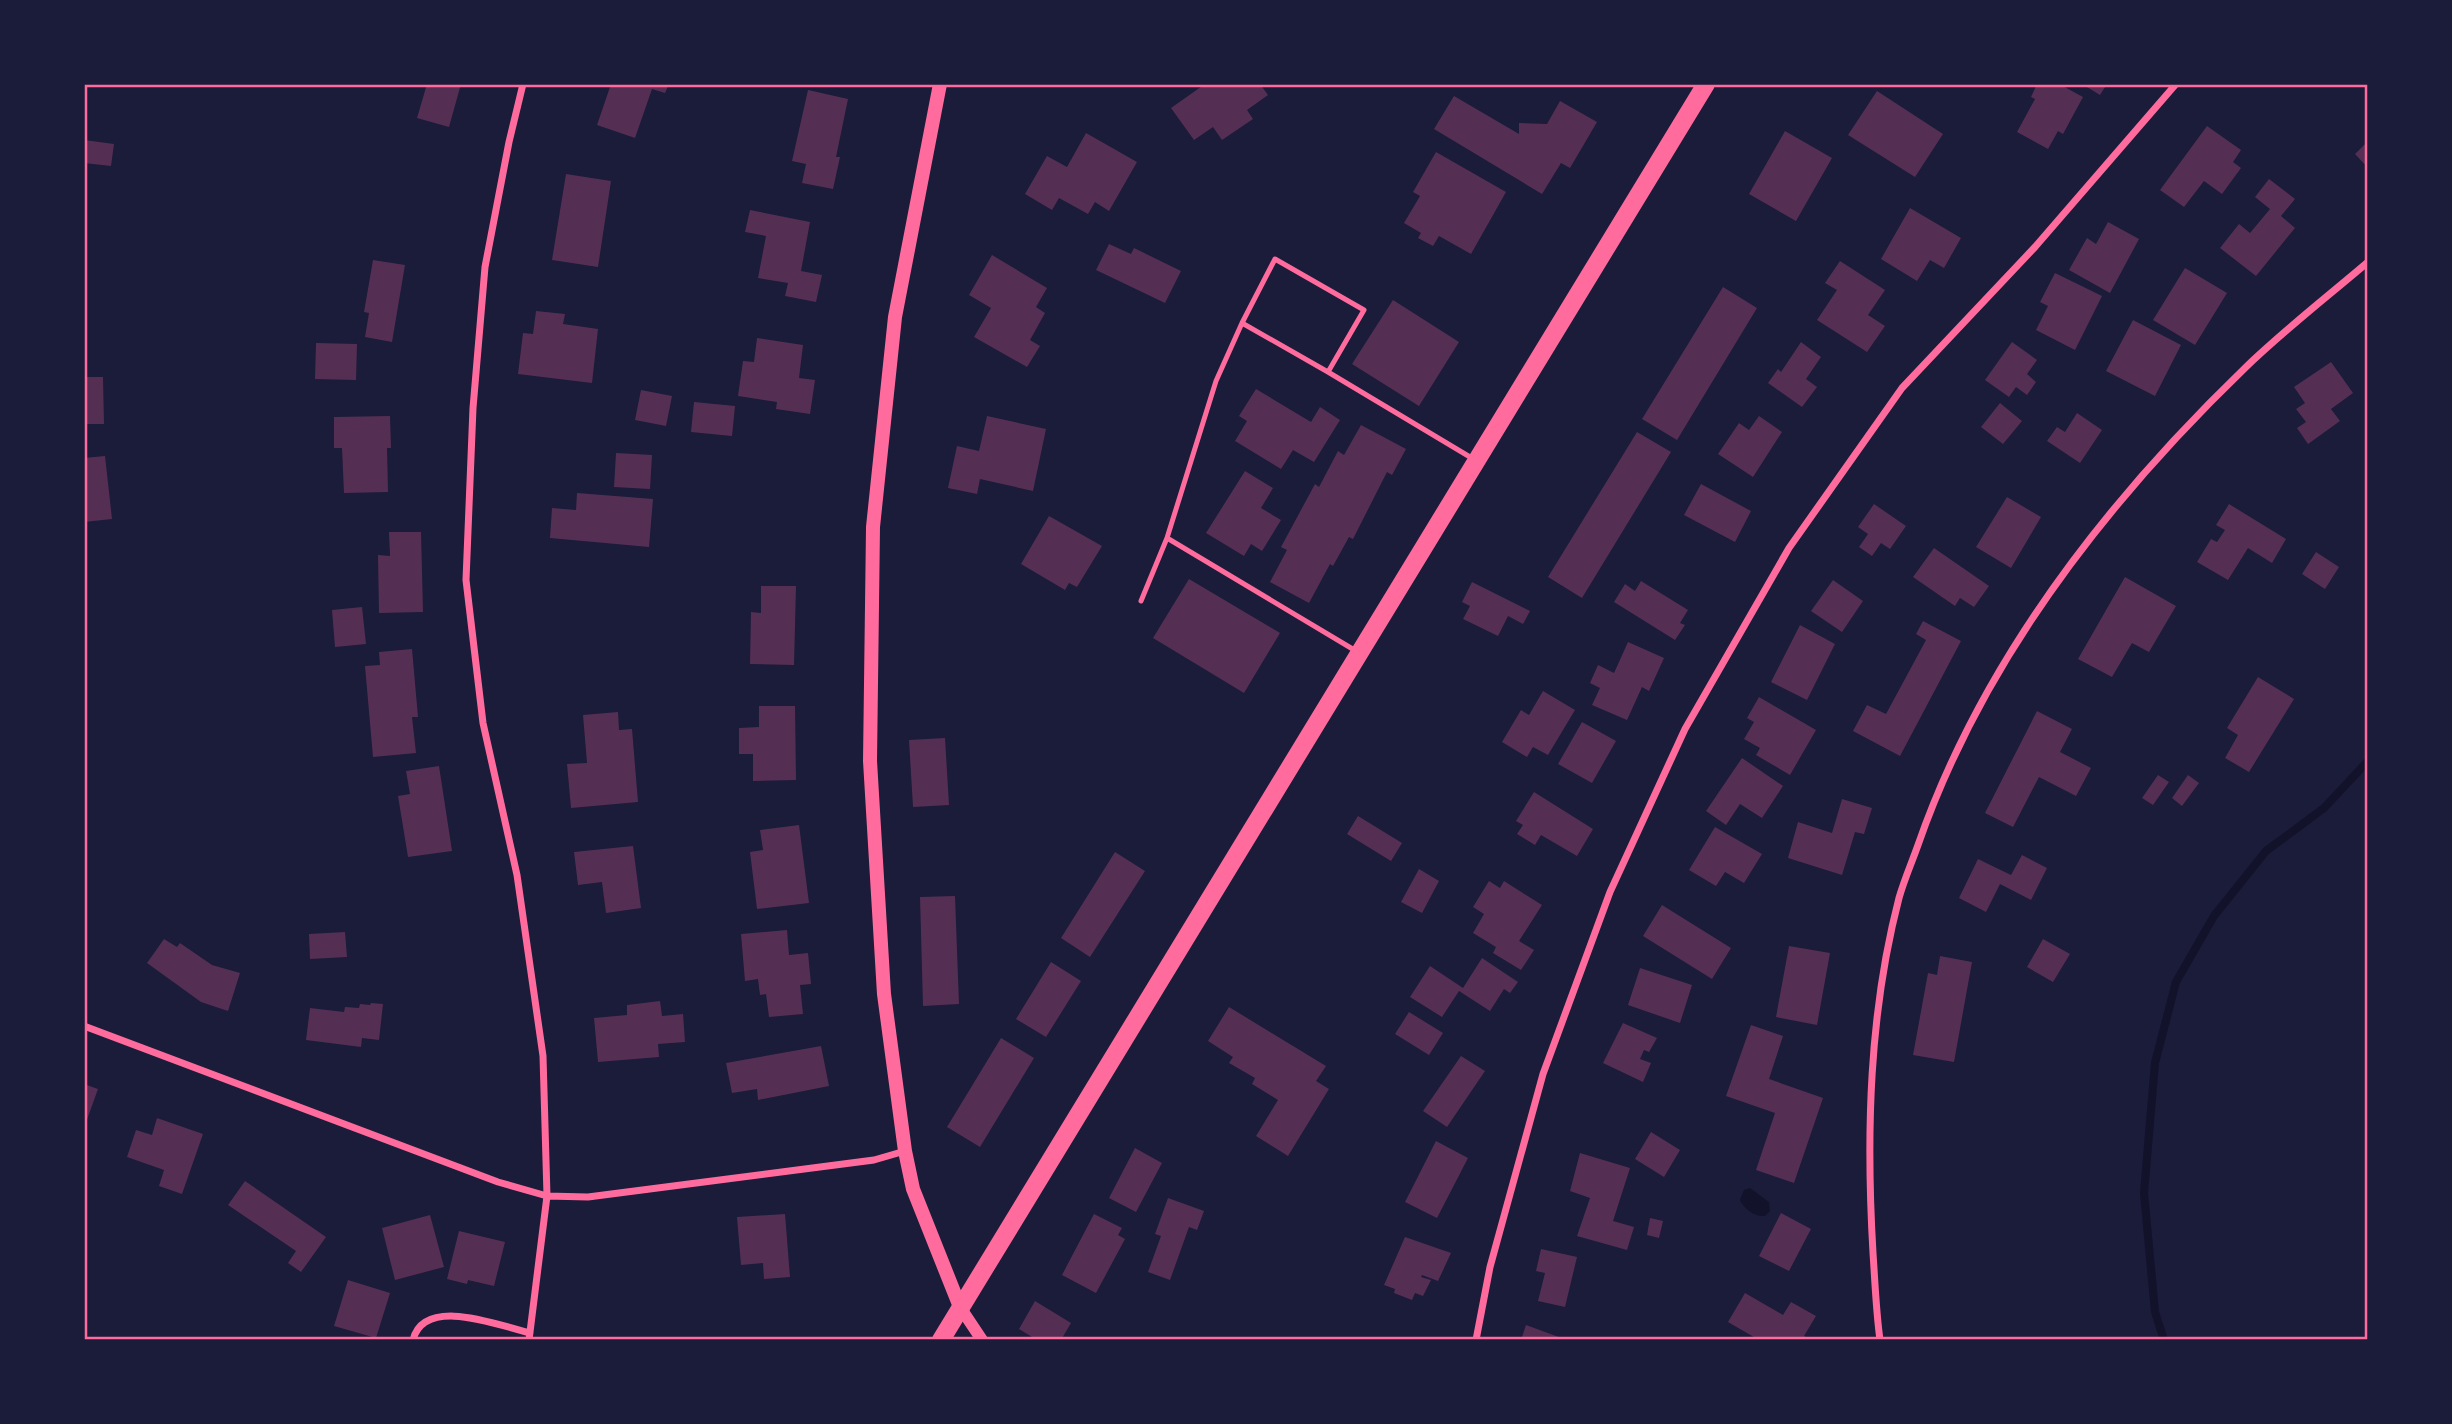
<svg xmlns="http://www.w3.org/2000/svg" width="2452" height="1424" font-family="Lato,sans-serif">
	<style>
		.water { fill: #12122b }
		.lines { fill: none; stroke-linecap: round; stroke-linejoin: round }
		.stream { stroke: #12122b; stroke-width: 8 }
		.building { fill: #542f53 }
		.service { stroke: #ff6b9d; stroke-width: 5 }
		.minor { stroke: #ff6b9d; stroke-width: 7 }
		.tertiary { stroke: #ff6b9d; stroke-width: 12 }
		.secondary { stroke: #ff6b9d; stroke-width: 14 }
		.primary { stroke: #ff6b9d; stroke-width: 18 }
		.neatline { fill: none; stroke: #ff6b9d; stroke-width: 2.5 }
	</style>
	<rect width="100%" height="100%" fill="#1b1b3a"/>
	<path class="water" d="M1750 1188 1769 1202 1770 1211 1765 1216C1755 1217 1744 1209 1740 1200L1744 1190Z"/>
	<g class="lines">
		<path class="stream" d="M2164 1340 2155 1312 2144 1193 2155 1063 2176 982 2214 916 2266 851 2324 808 2368 761"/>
	</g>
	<path class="building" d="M427 84H461L449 127 417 118Z
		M611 84H669L665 93 652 89 635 138 597 125Z
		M1205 84H1260L1268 95 1247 110 1253 119 1222 140 1213 127 1194 140 1171 108Z
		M2037 84H2059L2083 97 2063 134 2058 131 2048 149 2017 132 2035 99 2031 97Z
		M2082 84H2107L2100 95Z
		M808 90 848 99 836 157H840L833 189 802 183 806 164 792 161Z
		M1877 91 1943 134 1915 177 1848 135Z
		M1454 96 1519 134V123L1547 124 1560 101 1597 122 1570 168 1561 163 1542 194 1434 129Z
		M2207 126 2241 150 2233 162 2241 168 2222 194 2204 181 2184 207 2160 190Z
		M1785 131 1832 158 1796 221 1749 194Z
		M1086 133 1137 162 1109 211 1095 202 1088 214 1059 198 1052 210 1025 194 1047 156 1067 167Z
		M84 140 114 144 111 166 84 163Z
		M2368 141V168L2355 154Z
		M1436 152 1506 192 1471 254 1439 236 1433 246 1418 238 1421 233 1404 223 1420 196 1413 192Z
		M566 174 611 181 598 267 552 260Z
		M2269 179 2295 199 2281 216 2295 228 2256 276 2220 248 2239 224 2250 233 2270 209 2255 197Z
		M1910 208 1961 238 1944 268 1930 260 1917 281 1881 259Z
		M750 210 810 222 801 271 822 275 816 302 785 296 788 283 758 278 766 236 745 232Z
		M2108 222 2139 239 2110 293 2069 270 2087 238 2096 244Z
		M1109 244 1131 254 1134 248 1181 271 1165 303 1096 270Z
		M992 255 1047 288 1036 307 1045 313 1030 340 1040 346 1027 367 974 337 991 308 969 295Z
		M373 260 405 265 392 342 365 337 369 313 364 312Z
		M1840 261 1885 290 1868 315 1885 326 1867 352 1817 320 1837 290 1825 283Z
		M2185 268 2227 293 2195 345 2153 320Z
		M2055 273 2102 296 2075 350 2036 330 2048 306 2040 302Z
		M1723 287 1757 308 1677 440 1642 419Z
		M1393 300 1459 342 1419 406 1352 364Z
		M536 311 565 314 563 324 598 329 592 383 518 374 523 333 533 334Z
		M2133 320 2181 345 2155 396 2106 371Z
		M757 338 803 345 799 378 815 380 810 414 776 409 777 402 738 396 743 361 754 362Z
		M1801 342 1821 357 1806 379 1817 387 1802 407 1768 383 1778 369 1781 372Z
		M2012 342 2037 360 2027 374 2036 382 2027 395 2016 387 2009 397 1985 380Z
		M316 343 357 344 356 380 315 379Z
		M2331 362 2353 393 2331 409 2340 421 2308 444 2297 428 2306 422 2296 409 2305 403 2294 387Z
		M84 377H103L104 424H84Z
		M1256 389 1311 422 1320 407 1340 420 1314 462 1293 450 1281 469 1235 441 1247 421 1239 416Z
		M641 390 672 396 666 426 635 420Z
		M694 402 735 406 732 436 691 432Z
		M2000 403 2022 421 2003 444 1981 427Z
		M2077 413 2102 430 2080 463 2047 441 2057 427 2065 432Z
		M390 416 391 448H387L388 492 344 493 342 448H334V417Z
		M987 416 1046 429 1033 491 980 479 977 494 948 488 957 446 979 451Z
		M1759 416 1782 432 1753 477 1718 454 1739 423 1749 430Z
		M1361 425 1406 449 1392 475 1387 472 1353 539 1349 537 1333 566 1330 564 1309 603 1270 582 1287 550 1281 547 1315 484 1319 487 1338 451 1344 455Z
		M1637 432 1671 452 1582 598 1548 577Z
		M616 453 652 455 650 489 614 487Z
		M105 456 112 519 84 522V458Z
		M1245 471 1273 488 1261 508 1281 520 1262 551 1251 544 1244 556 1206 533Z
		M1701 484 1751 511 1735 542 1684 515Z
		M577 493 653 499 649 547 550 538 552 508 576 510Z
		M2007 497 2041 517 2011 568 1976 547Z
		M1874 504 1906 526 1890 549 1881 543 1872 556 1859 547 1868 534 1858 527Z
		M2229 504 2286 539 2272 563 2248 548 2228 580 2197 562 2211 539 2217 542 2225 530 2216 525Z
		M1049 516 1102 546 1077 587 1069 583 1065 590 1021 564Z
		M389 532H421L423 612 379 613 378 555 390 556Z
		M1934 548 1989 586 1974 607 1960 598 1955 606 1913 577Z
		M2316 552 2339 567 2325 589 2302 574Z
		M2125 577 2176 606 2149 652 2132 643 2112 677 2078 659Z
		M1189 579 1280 633 1244 693 1153 638Z
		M1833 580 1863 601 1842 632 1811 611Z
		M1641 581 1688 610 1680 623 1685 625 1675 640 1614 602 1625 584 1635 591Z
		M1472 582 1530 611 1523 624 1508 616 1498 636 1463 619 1470 606 1462 602Z
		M761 586H796L794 665 750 664 751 612 761 613Z
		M362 607 366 644 335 647 332 610Z
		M1923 621 1961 641 1900 756 1853 731 1867 705 1886 714 1926 640 1916 634Z
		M1800 625 1835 644 1807 700 1771 682Z
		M1628 642 1664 658 1649 691 1642 687 1627 720 1592 705 1600 688 1590 683 1598 665 1614 673Z
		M412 649 418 717H412L416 753 373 757 365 666 380 665 379 652Z
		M2258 677 2294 699 2249 772 2225 758 2238 735 2227 728Z
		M1543 691 1575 710 1548 755 1533 747 1527 757 1502 742 1521 710 1529 715Z
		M1759 697 1816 730 1790 775 1756 755 1760 748 1744 739 1754 722 1747 718Z
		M759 706H795L796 780 753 781V754H739V728L759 727Z
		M2037 711 2072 729 2060 752 2091 768 2076 796 2039 777 2013 827 1985 813Z
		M618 712 619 730 632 729 638 802 571 808 567 764 587 763 583 715Z
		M1582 722 1616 741 1592 783 1558 764Z
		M945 738 949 805 913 807 909 740Z
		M1742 758 1783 786 1762 818 1740 804 1726 825 1706 811Z
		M439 766 452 851 408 857 398 796 410 794 406 771Z
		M2158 775 2169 782 2153 805 2142 798Z
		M2188 775 2199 783 2182 806 2172 798Z
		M1534 792 1593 829 1577 856 1541 835 1535 845 1517 834 1523 825 1516 821Z
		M1842 799 1872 808 1864 834 1855 832 1842 875 1788 858 1798 822 1832 833Z
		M1358 816 1402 843 1391 861 1347 834Z
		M799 825 809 903 757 909 750 852 763 850 760 830Z
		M1715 827 1762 854 1744 883 1725 872 1716 886 1689 870Z
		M633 846 641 908 606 913 602 882 578 885 574 852Z
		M1115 852 1145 871 1090 957 1061 938Z
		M2022 855 2047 868 2031 900 2000 884 1986 912 1959 898 1978 859 2011 875Z
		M1419 869 1439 881 1422 913 1401 902Z
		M1489 881 1500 888 1504 881 1542 905 1519 941 1534 950 1521 970 1493 953 1496 947 1473 933 1484 914 1473 907Z
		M955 896 959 1004 923 1006 920 897Z
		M1662 905 1731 948 1712 979 1643 936Z
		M787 930 789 955 808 953 811 984 800 985 803 1014 769 1017 766 994 760 995 758 979 745 981 741 934Z
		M345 932 347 957 310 959 309 934Z
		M164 939 177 947 180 943 212 965 240 973 228 1011 201 1002 147 963Z
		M2043 939 2070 954 2053 982 2027 967Z
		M1789 946 1830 953 1817 1025 1776 1017Z
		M1940 956 1972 962 1954 1062 1913 1055 1928 973 1937 975Z
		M1482 958 1518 982 1510 993 1504 989 1490 1011 1459 991 1442 1017 1410 997 1430 966 1463 988Z
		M1051 962 1081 981 1046 1037 1016 1019Z
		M1640 968 1692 985 1680 1023 1628 1005Z
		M660 1001 662 1016 683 1014 685 1042 658 1044 659 1057 598 1062 594 1018 627 1015V1005Z
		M371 1003 383 1004 379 1040 362 1038 361 1047 306 1040 310 1008 344 1012 345 1007 359 1008 360 1004 370 1005Z
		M1229 1007 1326 1066 1316 1081 1329 1089 1288 1156 1256 1136 1278 1100 1252 1084 1255 1078 1229 1063 1233 1057 1208 1041Z
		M1409 1012 1443 1033 1429 1055 1395 1034Z
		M1623 1023 1657 1038 1649 1052 1644 1050 1640 1059 1651 1063 1643 1082 1603 1063Z
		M1751 1025 1783 1036 1769 1079 1823 1098 1794 1183 1756 1170 1775 1113 1726 1096Z
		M1001 1038 1034 1058 980 1147 947 1127Z
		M821 1046 829 1086 758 1100 757 1089 732 1093 726 1063Z
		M1461 1056 1485 1071 1447 1127 1423 1111Z
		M84 1084 98 1089 84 1128Z
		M157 1118 203 1134 182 1194 159 1186 164 1170 127 1157 136 1130 152 1135Z
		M1651 1132 1680 1150 1664 1177 1635 1159Z
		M1436 1141 1468 1158 1437 1218 1405 1202Z
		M1135 1148 1162 1163 1136 1212 1109 1198Z
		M1580 1153 1630 1168 1613 1221 1634 1227 1627 1250 1577 1236 1590 1198 1570 1191Z
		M245 1181 326 1237 301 1272 288 1263 296 1251 228 1205Z
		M1168 1198 1204 1211 1197 1230 1189 1227 1170 1280 1148 1272 1161 1236 1155 1234Z
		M1781 1213 1811 1229 1789 1271 1759 1256Z
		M785 1214 790 1277 764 1279 763 1263 741 1265 737 1217Z
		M1094 1214 1122 1228 1118 1235 1125 1239 1096 1293 1062 1275Z
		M430 1215 444 1267 395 1280 382 1228Z
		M1650 1218 1663 1221 1659 1238 1647 1235Z
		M459 1231 505 1242 494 1286 468 1280 467 1284 447 1279Z
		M1405 1237 1451 1253 1438 1281 1422 1275 1421 1277 1431 1280 1423 1296 1415 1293 1412 1300 1394 1293 1395 1289 1384 1285Z
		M1541 1249 1577 1257 1565 1307 1538 1301 1545 1273 1536 1271Z
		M348 1280 390 1293 376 1338 334 1326Z
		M1745 1293 1783 1315 1791 1302 1816 1316 1804 1336 1812 1340H1759L1728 1322Z
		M1035 1301 1071 1323 1061 1340H1037L1019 1329Z
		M1526 1325 1567 1340H1521Z"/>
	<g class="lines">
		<path class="service" d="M1242 323 1328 372
			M1141 601 1167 538
			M1356 651 1167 538 1216 381 1242 323 1275 259 1364 310 1328 372 1475 460"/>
		<path class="minor" d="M523 84 509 142 485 267 473 408 466 580 483 723 517 875 543 1056 547 1196 529 1340
			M84 1026 498 1182 547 1196 588 1197 874 1160 905 1151
			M413 1340C424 1295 501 1326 530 1333
			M1476 1340 1490 1267 1543 1074 1610 892 1685 729 1789 548 1902 388 2035 247 2176 84
			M1880 1340C1876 1311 1875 1282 1873 1253 1866 1134 1869 1013 1899 898 1904 880 1912 862 1918 845 1982 661 2106 502 2245 368 2283 331 2327 297 2368 262"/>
		<path class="tertiary" d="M960 1307 982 1340"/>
		<path class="secondary" d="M940 84 895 317 873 527 870 761 884 994 905 1151 913 1189 960 1307"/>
		<path class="primary" d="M941 1340 1706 84"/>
	</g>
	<rect width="2452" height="1424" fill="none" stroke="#1b1b3a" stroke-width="172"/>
	<rect x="86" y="86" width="2280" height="1252" class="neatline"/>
</svg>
